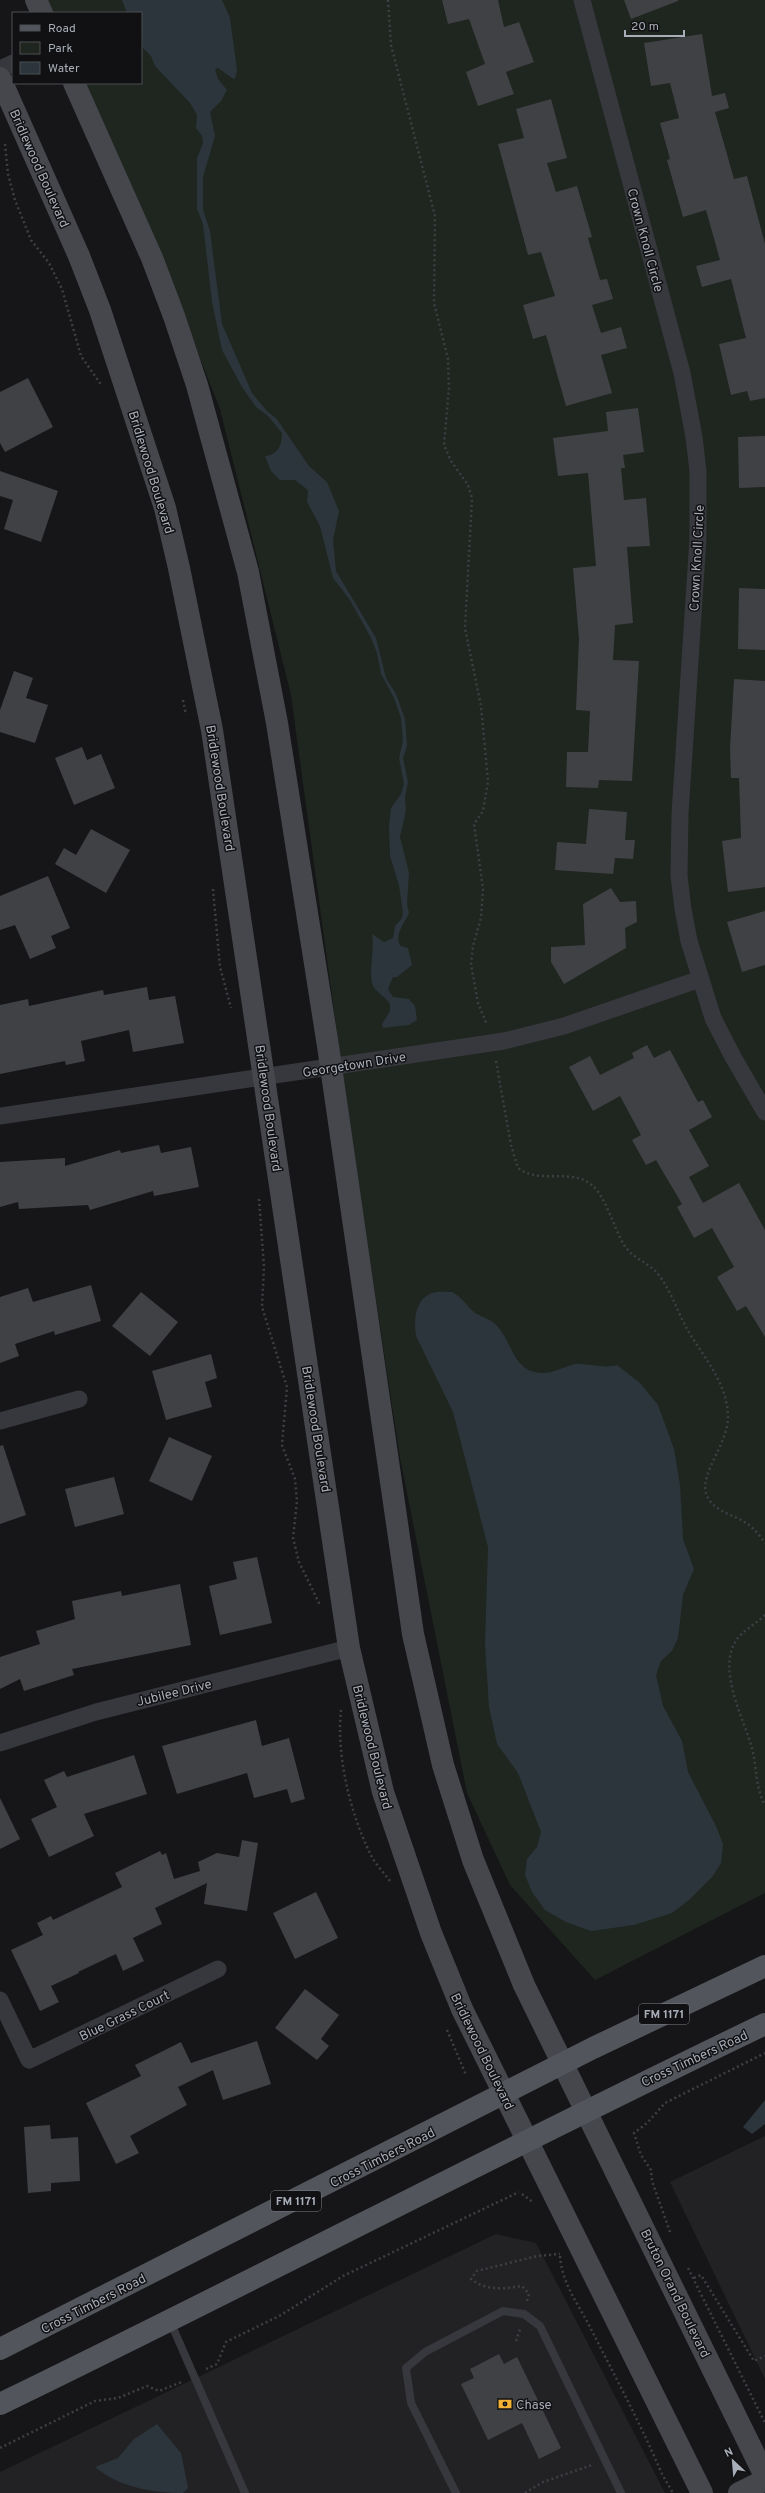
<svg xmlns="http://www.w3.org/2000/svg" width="765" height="2493" font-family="Overpass,sans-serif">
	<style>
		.built { fill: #222225 }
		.green { fill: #1e261f }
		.water { fill: #2c353c }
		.building { fill: #404145 }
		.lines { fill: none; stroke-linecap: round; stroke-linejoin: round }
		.path { stroke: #3d3f44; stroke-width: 2.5; stroke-dasharray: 2 3; stroke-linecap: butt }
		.service { stroke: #37383d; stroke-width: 8 }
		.minor { stroke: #37383d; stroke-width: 17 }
		.secondary { stroke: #45474d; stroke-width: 22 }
		.primary { stroke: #53555c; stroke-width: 22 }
		.labels { text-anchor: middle; stroke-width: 3; stroke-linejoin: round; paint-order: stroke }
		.shield { fill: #111113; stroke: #7b7e86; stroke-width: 1 }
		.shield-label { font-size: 12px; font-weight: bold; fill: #a8adb8 }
		.street-label { font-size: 13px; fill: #a8adb8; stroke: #111113 }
		.poi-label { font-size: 13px; fill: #a8adb8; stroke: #111113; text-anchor: start }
	</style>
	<rect width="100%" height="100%" fill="#161618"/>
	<path class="built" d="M765 2136V2379L670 2182Z
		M496 2234 536 2243 665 2493H0V2472Z"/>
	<path class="green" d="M47 0H765V1893L595 1980 510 1885 467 1793 400 1458 349 1121 291 695 220 409 143 213 85 83H141V13H53Z"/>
	<path class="water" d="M122 0H222L230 18 237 70 235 79 232 78 218 68 215 69 218 79 227 90 221 101 210 112 215 136 203 177V210L210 231 222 324 252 393 267 411 276 418 309 466 327 482 339 511 333 540 336 571 376 638 386 678 396 694 405 719 407 746 403 758 408 782 405 797 406 810 400 837 409 873 407 904 409 913C405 922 393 937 401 946L408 948 412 965 397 977H393L388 989 393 997 409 999 415 1006 417 1020 409 1025 383 1028 382 1024 390 1011V1004C386 997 376 992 373 986 368 973 375 950 372 934L384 942 393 938 395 926 402 918 403 913 399 885 390 856 389 826 391 808 401 794 404 784 399 758 403 741 401 718 394 698 381 674 377 653 371 638 350 600 333 578 320 526 307 502 308 490 295 480H280L271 471 265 456C278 455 282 445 282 433L268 416 256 407 242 387 222 350 212 302 203 224 197 209V158L203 143 202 136 196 128 197 115 190 103 155 66 151 56 143 48 141 13H127Z
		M452 1292C462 1297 466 1305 474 1312 482 1318 490 1318 497 1326 513 1343 513 1373 543 1373 554 1373 565 1366 576 1364 590 1363 604 1369 617 1365L640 1383 658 1405 674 1449 680 1485 683 1539 694 1569 683 1595 678 1638 672 1651 661 1661 656 1675 663 1706 682 1741 688 1772 716 1826 723 1844 721 1863 713 1876 689 1900 672 1913 634 1925 591 1931 566 1922 545 1910 532 1892 525 1875 527 1859 537 1847 541 1832 518 1773 497 1744 489 1707 485 1644 488 1547 453 1412 416 1336C414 1323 414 1301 430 1294 436 1291 445 1292 452 1292Z
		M765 2100V2124L752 2134 743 2127Z
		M157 2424 181 2453 188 2488 183 2493C154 2493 118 2487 95 2467L118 2458 134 2439Z"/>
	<path class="building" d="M442 0H498L504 27 519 22 534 62 506 72 514 94 478 106 466 72 485 64 469 19 448 24Z
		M624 0H678V1L631 19Z
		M702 34 712 96 725 93 729 108 715 112 734 179 747 176 765 244V398L750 401 747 391 731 395 719 344 746 338 731 279 702 287 696 266 720 260 706 210 683 217 667 160 670 159 660 123 679 118 670 83 651 86 644 43Z
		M551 99 567 158 547 163 556 192 577 186 592 237 588 238 600 280 607 279 613 299 592 305 601 333 621 327 627 348 601 355 612 393 566 406 546 335 533 339 523 305 555 296 541 252 528 255 498 144 524 138 516 109Z
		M28 378 53 427 5 452 0 443V392Z
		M638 408 644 452 623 455 625 468H621L624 500 646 498 650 546 627 547 633 623 615 625 613 660 639 661 632 781 599 780 598 788 566 787 567 752H588L590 711 576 710 579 639 573 568 596 566 588 473 558 476 553 438 608 431 606 412Z
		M765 436V487L739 488 738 437Z
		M0 471 58 491 41 542 4 529 13 500 0 496Z
		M739 588 765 589V650L738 649Z
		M14 671 33 678 26 698 48 705 35 743 0 732V710Z
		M734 679 765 681V887L728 892 722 841 741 838 739 778H731L730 748Z
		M82 747 87 760 101 754 115 788 74 805 55 758Z
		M589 809 627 812 625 840H635L633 859 615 858 613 874 555 870 557 842 586 844Z
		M91 829 130 850 106 893 55 864 64 848 76 855Z
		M48 876 70 928 51 936 56 948 30 959 15 925 0 930V896Z
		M611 888 620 902 636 901 637 922 625 928 626 948 564 984 551 962V947L585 945 583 904Z
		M765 911V965L742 972 727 922Z
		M147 987 149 1000 175 996 184 1043 133 1052 129 1030 81 1041 85 1061 66 1065 65 1061 0 1074V1005L28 999 29 1006 103 990 104 995Z
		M647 1045 654 1058 670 1050 698 1102 703 1100 712 1117 689 1130 709 1166 689 1177 703 1203 739 1183 765 1230V1337L746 1306 737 1311 717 1277 734 1267 712 1228 694 1238 677 1207 682 1204 656 1160 646 1165 632 1140 641 1135 620 1096 593 1111 569 1067 590 1056 600 1075 634 1058 632 1053Z
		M159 1145 161 1153 191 1147 199 1187 154 1196 153 1191 90 1210 88 1205 19 1209 18 1202 0 1207V1162L65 1158V1166L120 1150 121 1153Z
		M91 1285 101 1321 55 1335 54 1331 15 1344 19 1356 0 1363V1297L28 1288 33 1302Z
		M141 1292 178 1322 150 1356 112 1326Z
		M211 1354 217 1378 205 1382 212 1407 166 1420 152 1371Z
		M169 1437 212 1456 192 1501 149 1481Z
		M3 1445 26 1515 0 1524V1446Z
		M114 1477 124 1514 75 1527 65 1489Z
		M257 1557 272 1623 220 1635 209 1586 237 1579 233 1562Z
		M180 1584 191 1645 72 1669 74 1675 24 1691 20 1679 0 1689V1657L40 1644 36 1631 75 1619 72 1601 121 1591 122 1596Z
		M256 1720 262 1746 289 1738 305 1799 291 1803 287 1789 254 1798 247 1773 177 1794 162 1746Z
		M134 1755 147 1794 84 1814 94 1836 49 1857 31 1819 57 1807 44 1780 64 1771 67 1777Z
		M0 1798 20 1839 0 1849Z
		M242 1840 258 1843 247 1911 204 1904 207 1883 155 1908 162 1924 133 1938 144 1961 123 1971 116 1954 78 1972 79 1973 51 1986 59 2002 40 2011 11 1950 43 1935 37 1923 51 1916 53 1920 122 1887 115 1873 160 1851 162 1855 166 1853 174 1879 200 1871 198 1862 217 1853 239 1857Z
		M316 1892 338 1938 295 1959 273 1913Z
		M305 1989 339 2015 321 2039 329 2046 317 2060 275 2028Z
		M257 2041 271 2084 223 2100 213 2070 178 2087 187 2105 130 2136 139 2153 116 2164 86 2103 141 2076 135 2065 181 2042 191 2063Z
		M50 2125 51 2139 78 2137 80 2181 51 2183V2191L28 2193 24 2127Z
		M499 2354 504 2364 517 2357 561 2448 539 2459 522 2423 488 2440 461 2384 474 2378 470 2369Z"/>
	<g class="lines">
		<path class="path" d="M388 0 391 45 435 216 434 303 448 359 449 387 444 445 451 461 468 485 472 498 465 628 481 706 488 781 483 811 474 824 483 889 481 918 473 946 471 964 478 1003 487 1025
			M5 144 8 174 15 200 31 240 49 263 62 289 81 356 102 386
			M183 700 186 715
			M213 889 220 967 231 1008
			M496 1061 511 1145 518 1168C540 1185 572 1167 593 1186 606 1198 614 1228 624 1245 634 1260 648 1262 658 1274 670 1289 677 1310 686 1327 702 1356 727 1381 728 1416 729 1442 700 1473 706 1493 711 1511 733 1514 746 1523 754 1528 760 1536 765 1543
			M259 1199 264 1266 262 1307 287 1387 282 1445 295 1479 297 1501 293 1538 299 1562 320 1605
			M765 1615C756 1624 745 1629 737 1639 716 1669 744 1719 752 1748 757 1767 755 1787 765 1805
			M341 1710C336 1756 351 1818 373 1859 378 1867 385 1874 390 1881
			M447 2030 466 2075
			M522 2194 534 2203
			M670 2232 652 2181 651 2170 641 2155 634 2133 647 2123 665 2103 765 2053
			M560 2256C562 2285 580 2306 592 2331 616 2378 641 2425 662 2474L673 2493
			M688 2268 765 2423
			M694 2278 701 2275 754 2361 765 2356
			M527 2301 529 2294 522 2286C504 2289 486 2291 471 2279L477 2271 537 2256 560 2254
			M516 2341 520 2329
			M206 2369 217 2364 226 2342 281 2315 343 2276 519 2192
			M0 2448 95 2401 118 2398 147 2386 159 2391 182 2382
			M525 2493 543 2482 592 2465"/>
		<path class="service" d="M170 2321 245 2493
			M456 2493 411 2403 406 2368 425 2352 503 2311 524 2314 540 2326 621 2493"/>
		<path class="minor" d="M582 0 682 373 694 437 698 471V538L680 814 679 876 683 909 689 941 713 1018 733 1057 765 1112
			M0 69 13 63
			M0 1116 504 1041 564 1026 700 979
			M0 1421 79 1399
			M0 1743 96 1712 349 1648
			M0 2000 29 2060 218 1969"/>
		<path class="secondary" d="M36 0 42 13
			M0 78 79 256 100 310 165 508 179 568 212 730 349 1648 383 1792 431 1933 462 2009 702 2493
			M74 83 152 258 174 316 197 385 248 572 277 723 328 1046 413 1634 443 1765 473 1860 524 1985 765 2476
			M739 2493 765 2480"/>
		<path class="primary" d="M0 2349 593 2048 765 1966
			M0 2404C256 2280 508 2147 765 2024"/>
	</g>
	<defs>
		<g id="bank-bare" transform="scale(1.08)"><path d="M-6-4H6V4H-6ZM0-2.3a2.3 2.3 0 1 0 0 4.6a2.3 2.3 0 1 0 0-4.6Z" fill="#f2b134" stroke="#111113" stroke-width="2.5" paint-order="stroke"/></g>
	</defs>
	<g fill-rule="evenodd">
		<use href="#bank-bare" x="505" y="2404"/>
	</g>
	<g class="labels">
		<g class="shield">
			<rect x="639" y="2004" width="50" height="20" rx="3"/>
			<rect x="271" y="2191" width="50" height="20" rx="3"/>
		</g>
		<g class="shield-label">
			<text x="664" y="2018">FM 1171</text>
			<text x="296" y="2205">FM 1171</text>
		</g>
		<g class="street-label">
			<text transform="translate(40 168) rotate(66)" y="5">Bridlewood Boulevard</text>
			<text transform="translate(646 240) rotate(75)" y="5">Crown Knoll Circle</text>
			<text transform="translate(152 472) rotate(73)" y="5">Bridlewood Boulevard</text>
			<text transform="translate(696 558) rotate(-87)" y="5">Crown Knoll Circle</text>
			<text transform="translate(221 788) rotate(81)" y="5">Bridlewood Boulevard</text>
			<text transform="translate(354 1064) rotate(-9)" y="5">Georgetown Drive</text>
			<text transform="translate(269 1108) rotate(82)" y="5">Bridlewood Boulevard</text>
			<text transform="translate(317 1429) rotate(81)" y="5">Bridlewood Boulevard</text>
			<text transform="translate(174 1692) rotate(-14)" y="5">Jubilee Drive</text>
			<text transform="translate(373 1747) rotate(76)" y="5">Bridlewood Boulevard</text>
			<text transform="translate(124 2015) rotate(-26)" y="5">Blue Grass Court</text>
			<text transform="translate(483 2051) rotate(64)" y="5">Bridlewood Boulevard</text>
			<text transform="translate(694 2058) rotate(-25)" y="5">Cross Timbers Road</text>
			<text transform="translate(382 2157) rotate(-27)" y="5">Cross Timbers Road</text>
			<text transform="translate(676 2293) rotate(64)" y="5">Bruton Orand Boulevard</text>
			<text transform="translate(93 2303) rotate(-27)" y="5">Cross Timbers Road</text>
		</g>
		<g class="poi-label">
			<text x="516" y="2409">Chase</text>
		</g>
	</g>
	<rect x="12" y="12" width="130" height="72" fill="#111113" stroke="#4d4f55"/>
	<rect x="20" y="25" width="20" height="6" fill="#53555c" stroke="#4d4f55"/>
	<text x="48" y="32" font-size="12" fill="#a8adb8">Road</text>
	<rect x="20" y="42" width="20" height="12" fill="#1e261f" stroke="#4d4f55"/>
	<text x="48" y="52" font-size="12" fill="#a8adb8">Park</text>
	<rect x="20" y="62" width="20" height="12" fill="#2c353c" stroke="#4d4f55"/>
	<text x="48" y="72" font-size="12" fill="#a8adb8">Water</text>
	<g transform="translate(733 2461) rotate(334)" stroke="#111113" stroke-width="3" paint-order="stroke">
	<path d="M0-3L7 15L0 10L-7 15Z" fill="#a8adb8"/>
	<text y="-6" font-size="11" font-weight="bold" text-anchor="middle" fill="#a8adb8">N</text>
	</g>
	<path d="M625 30v6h59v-6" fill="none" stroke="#a8adb8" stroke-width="2"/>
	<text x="631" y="30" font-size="12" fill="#a8adb8" stroke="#111113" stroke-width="3" paint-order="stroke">20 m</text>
</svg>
